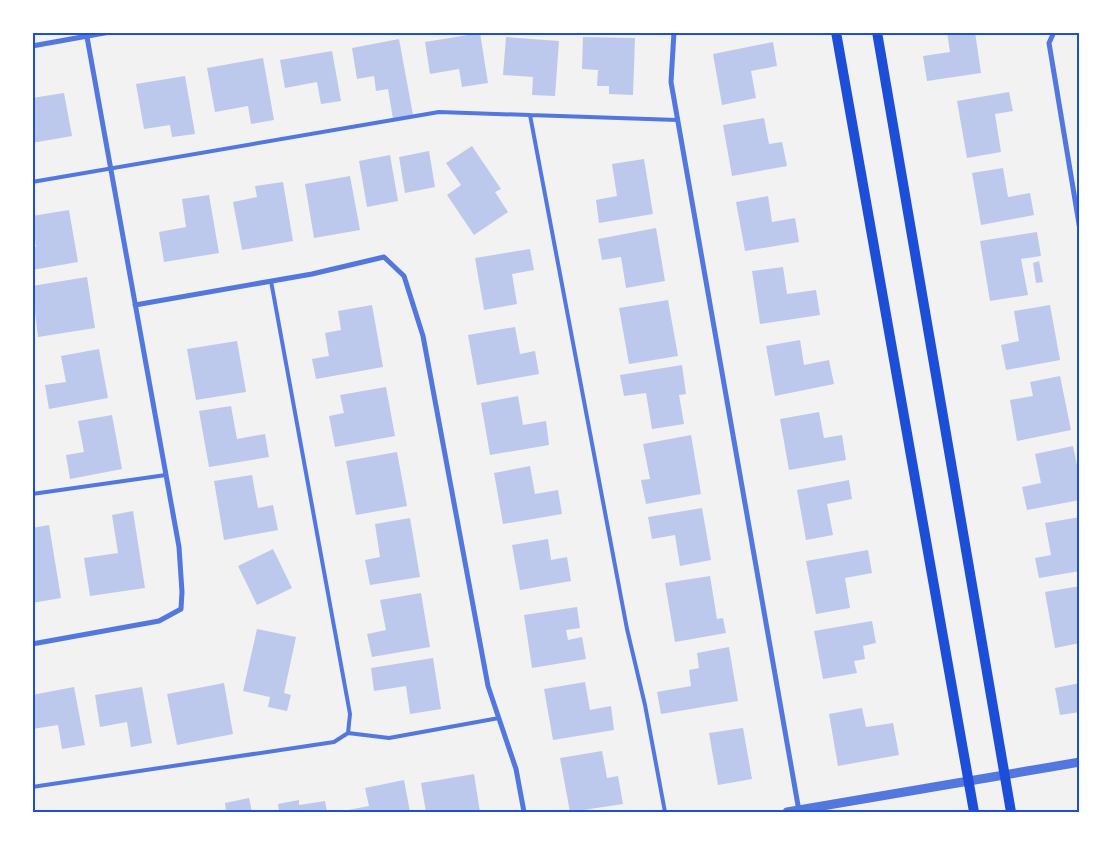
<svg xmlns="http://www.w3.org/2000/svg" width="1112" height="845" font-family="'PT Sans',sans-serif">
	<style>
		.building { fill: #bdc9ec }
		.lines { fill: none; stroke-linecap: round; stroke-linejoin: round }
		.service { stroke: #5277de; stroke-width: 4 }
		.minor { stroke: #5277de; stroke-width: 5 }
		.tertiary { stroke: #5277de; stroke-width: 9 }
		.secondary { stroke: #1d4ed8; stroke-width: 10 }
		.neatline { fill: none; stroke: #1d4ed8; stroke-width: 2 }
	</style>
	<rect width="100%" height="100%" fill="#f2f2f2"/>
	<path class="building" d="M947 32H975L981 73 927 81 923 56 950 52Z
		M480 33 488 83 462 87 459 69 430 74 425 42Z
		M506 37 559 41 555 96 532 95 533 77 503 75Z
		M583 37 635 38 633 95 609 94V86H597L598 70 582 69Z
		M399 39 413 115 393 119 388 89 376 91 374 76 357 79 352 48Z
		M773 42 777 66 751 71 756 98 722 105 713 54Z
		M332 51 341 101 321 104 317 82 285 88 280 60Z
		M263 58 274 120 251 124 248 106 215 112 207 68Z
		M185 76 195 134 172 137 170 125 144 129 136 84Z
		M1009 92 1013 111 995 114 1001 152 967 158 957 101Z
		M64 93 72 136 32 143V98Z
		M764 118 769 144 782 142 787 166 732 176 723 125Z
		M472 146 501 189 495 192 508 212 474 235 447 195 461 185 446 163Z
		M429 151 435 187 405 193 399 157Z
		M390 155 398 201 367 207 359 161Z
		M644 159 653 214 599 223 596 200 617 196 612 164Z
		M1003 168 1008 197 1030 193 1034 215 981 225 972 173Z
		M350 176 360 230 314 238 305 184Z
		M283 182 293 241 242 250 233 202 257 197 255 186Z
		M209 195 219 253 164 262 159 232 186 227 182 199Z
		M768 196 772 222 795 218 799 242 745 251 736 202Z
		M69 210 78 262 32 270V247H36L32 216Z
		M656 228 665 281 626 288 621 257 602 260 598 239Z
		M1037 232 1041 256 1021 259 1028 295 990 301 980 241Z
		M530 249 534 270 512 274 517 304 484 310 475 258Z
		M1039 261 1043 282 1036 283 1033 263Z
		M783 267 787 294 816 290 820 315 760 324 752 271Z
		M87 277 95 328 38 337 32 286Z
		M668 300 678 356 629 364 619 308Z
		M372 305 383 367 316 379 312 359 329 356 325 333 341 330 338 311Z
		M1050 305 1060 360 1006 370 1001 345 1019 341 1014 311Z
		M515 327 520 354 535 351 539 374 477 385 468 335Z
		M800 340 804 365 829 360 834 384 775 396 766 346Z
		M237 341 246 392 196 400 187 349Z
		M99 349 108 398 49 409 45 385 66 382 61 356Z
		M682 365 686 394 679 395 684 424 652 429 646 393 624 396 620 375Z
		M1060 376 1071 430 1017 441 1010 400 1033 396 1030 382Z
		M386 387 395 436 335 447 329 416 344 413 340 395Z
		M518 396 523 425 546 421 549 445 490 455 481 403Z
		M231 406 237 439 265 434 269 457 209 467 199 411Z
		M819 412 824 438 842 435 846 460 789 470 780 419Z
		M112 415 122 469 70 479 66 455 84 452 78 421Z
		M691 435 701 494 646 504 641 480 650 479 643 444Z
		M1073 446 1080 480V500L1027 510 1022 487 1041 483 1035 454Z
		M397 452 407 506 356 515 346 461Z
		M530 466 535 494 558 490 562 514 503 524 494 473Z
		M252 475 258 508 273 505 278 530 224 540 214 481Z
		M849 480 852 499 827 504 833 535 806 540 797 490Z
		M702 508 711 560 680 566 675 535 652 539 648 517Z
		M133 511 145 588 90 596 84 558 118 553 112 515Z
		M1080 517V571L1039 578 1035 558 1051 555 1045 523Z
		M410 518 420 577 370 585 365 560 380 557 375 524Z
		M49 525 61 598 32 603V528Z
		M548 539 551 560 567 557 571 581 520 590 512 545Z
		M273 549 292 588 257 605 238 566Z
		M868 550 872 573 845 578 850 608 816 614 806 561Z
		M710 576 717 619 723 618 726 633 675 642 665 583Z
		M1080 586V643L1055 648 1045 592Z
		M421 593 430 647 372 657 367 634 386 630 380 600Z
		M577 607 580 628 566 630 568 640 582 637 586 659 532 668 524 615Z
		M872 621 876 643 863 646 865 659 854 661 857 673 823 679 814 631Z
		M257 629 296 637 284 693 291 695 287 711 268 707 270 697 243 691Z
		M729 647 738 701 661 714 657 692 691 686 689 670 699 668 697 653Z
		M433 658 441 709 410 714 406 686 374 691 371 668Z
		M585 682 590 710 611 706 614 730 553 740 544 689Z
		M224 683 233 734 177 745 167 694Z
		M1080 683V712L1060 715 1055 688Z
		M74 687 85 745 62 749 58 725 32 729V695Z
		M142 687 152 743 131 747 127 722 100 727 95 695Z
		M862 708 866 727 893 723 899 755 838 766 829 714Z
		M743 728 752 779 718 785 709 733Z
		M602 751 607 778 618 776 623 804 570 812 560 758Z
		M474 774 480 812H426L421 783Z
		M404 780 410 812H349L348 810 369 806 365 788Z
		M249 798 252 812H226L225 803Z
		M299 800V805L325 801 327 812H279L278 804Z"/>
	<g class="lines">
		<path class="service" d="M530 115 627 629 645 705 665 812
			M32 182 439 112 677 120
			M32 494 166 475
			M348 733 389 738 499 718
			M32 787 334 742 348 733 350 714 271 281"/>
		<path class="minor" d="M674 32 671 82 799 811
			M1054 32 1049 43 1080 230
			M32 46 110 32
			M135 305 312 274 384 257 404 276 423 336 488 686 516 769 524 812
			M32 644 159 621 181 609 182 592 179 547 87 37"/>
		<path class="tertiary" d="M787 812 1080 762"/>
		<path class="secondary" d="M836 32 974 812
			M877 32 1011 812"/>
	</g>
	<rect width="1112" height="845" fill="none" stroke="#ffffff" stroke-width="68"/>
	<rect x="34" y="34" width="1044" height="777" class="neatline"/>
</svg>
